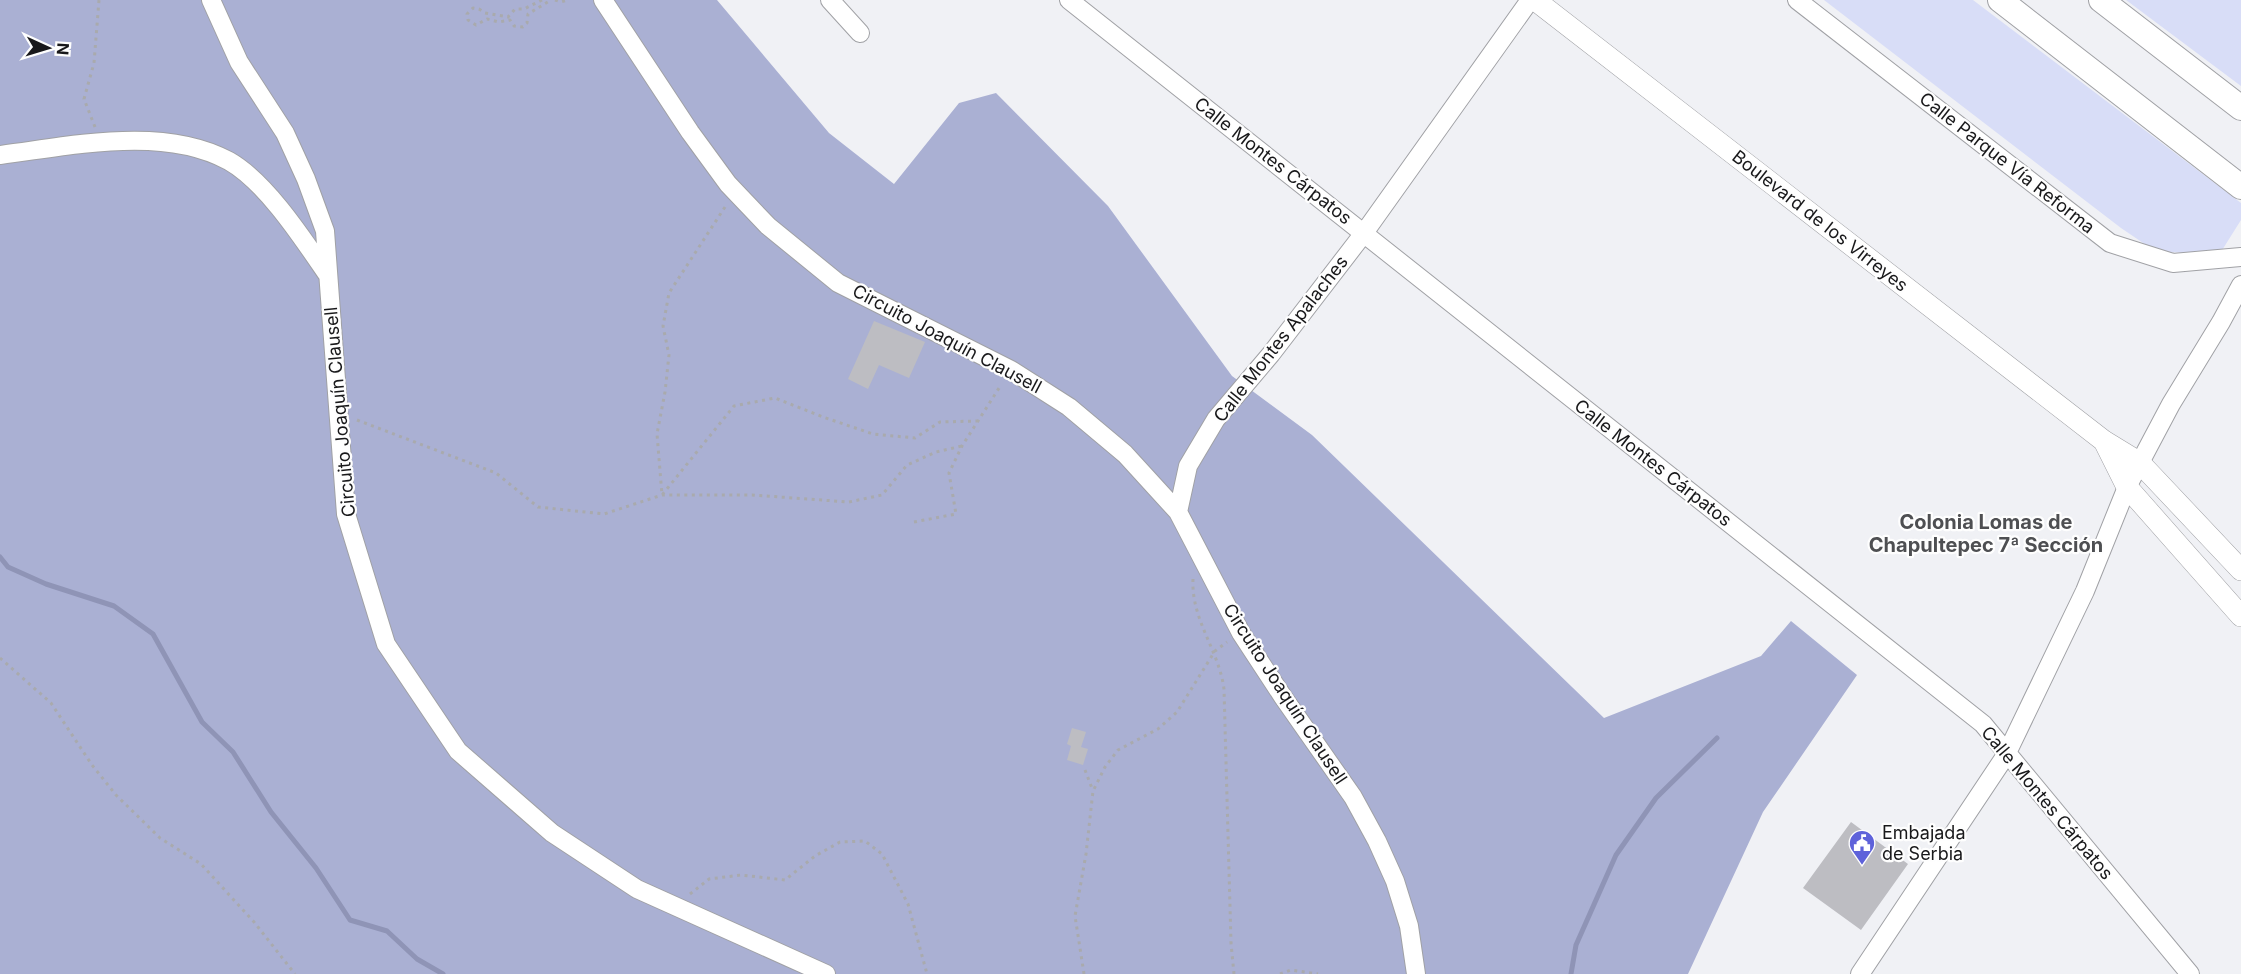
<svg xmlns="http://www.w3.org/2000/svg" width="2241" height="974" font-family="Inter,sans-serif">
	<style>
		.green { fill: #d8ddf7 }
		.forest { fill: #aab0d3 }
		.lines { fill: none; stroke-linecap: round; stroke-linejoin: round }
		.stream { stroke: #8f94b6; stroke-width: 5 }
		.building { fill: #bdbdc2 }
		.minor-casing { stroke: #a0a1a5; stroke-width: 20 }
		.tertiary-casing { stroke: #a0a1a5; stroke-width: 22 }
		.secondary-casing { stroke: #a0a1a5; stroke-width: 26 }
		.path { stroke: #a9aaad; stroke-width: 3; stroke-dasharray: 3 4.5; stroke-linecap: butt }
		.minor { stroke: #fff; stroke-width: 18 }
		.tertiary { stroke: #fff; stroke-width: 21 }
		.secondary { stroke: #fff; stroke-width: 24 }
		.labels { text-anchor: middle; stroke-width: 4.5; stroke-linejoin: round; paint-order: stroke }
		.street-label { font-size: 18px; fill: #18181a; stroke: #fefefe }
		.poi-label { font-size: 18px; fill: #18181a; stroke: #fefefe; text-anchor: start }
		.neighbourhood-label { font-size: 20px; font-weight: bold; fill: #4e4f52; stroke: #fefefe }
	</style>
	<rect width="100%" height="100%" fill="#f0f1f5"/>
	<path class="green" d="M1824 0H1973L2241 203V220L2219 255 2155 251 2121 228Z
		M2126 0H2241V86Z"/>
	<path class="forest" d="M0 0H717L829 133 894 184 959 103 996 93 1108 206 1232 376 1312 435 1604 718 1761 656 1791 621 1857 675 1763 812 1688 974H0Z"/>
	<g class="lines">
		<path class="stream" d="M0 557 8 567 46 584 114 606 153 634 202 722 233 752 271 812 316 868 350 920 387 931 417 959 443 974
			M1571 974 1576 945 1616 855 1656 798 1717 738"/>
	</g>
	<path class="building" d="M874 321 925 342 909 378 879 365 868 389 848 379Z
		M1072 728 1086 732 1081 747 1088 749 1083 765 1067 760 1071 746 1067 744Z
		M1851 822 1908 864 1861 930 1803 888Z"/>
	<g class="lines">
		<g class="minor-casing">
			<path id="minor" d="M211 0 239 62 285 133 306 179 325 231 346 514 386 644 458 751 552 833 637 889 826 974
				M603 0 690 132 728 184 768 226 838 283 1011 370 1069 407 1125 454 1178 512 1241 633 1283 697 1353 797 1377 841 1395 881 1409 926 1416 974
				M830 0 860 33
				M1069 0 1983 724 2190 974
				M1797 0 2110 243 2173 263 2241 257
				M0 155C72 146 163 125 229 161 266 182 303 239 327 274
				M1178 512 1188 466 1216 419 1271 354 1364 233 1530 0
				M1860 974 2006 755 2085 591 2127 487 2171 404 2221 322 2241 285"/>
		</g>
		<g class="tertiary-casing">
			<path id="tertiary" d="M1535 0 2104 441 2140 463 2241 570
				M2104 441 2127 487 2241 616"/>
		</g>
		<g class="secondary-casing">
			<path id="secondary" d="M2000 0 2241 187
				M2101 0 2241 108"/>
		</g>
		<path class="path" d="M542 0 524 9H515L508 17 485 13 479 9 473 8 467 14 468 20 476 25 487 19 499 22 510 20 514 26 523 27 527 23 528 14 551 0
			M555 0 561 2 568 0
			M95 127 84 99 94 63 99 0
			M725 207 669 293 663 326 669 355 665 392 657 434 662 495 734 406 775 398 823 417 873 434 915 438 940 422 977 421
			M357 420 496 473 538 507 604 514 662 495H752L849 502 882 495 907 465 936 452 962 446
			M914 522 956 514 949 473 962 446 1001 385
			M1193 579C1191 620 1219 650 1224 689L1231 943 1234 974
			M0 658 51 703 92 765 116 795 160 838 201 864 254 922 295 974
			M1085 770 1093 791
			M690 894 709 879 741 875 785 880 815 856 840 842 865 841 882 854 908 904 927 974
			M1084 974 1075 916 1086 854 1093 791 1105 767 1118 750 1158 729 1177 712 1215 651 1227 642
			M1280 974 1291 970 1318 974"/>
		<use href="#minor" class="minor"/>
		<use href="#tertiary" class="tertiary"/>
		<use href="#secondary" class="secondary"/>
	</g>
	<defs>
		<g id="civic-pin" transform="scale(1.35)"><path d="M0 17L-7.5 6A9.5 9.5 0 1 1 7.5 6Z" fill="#5e62da" stroke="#fefefe"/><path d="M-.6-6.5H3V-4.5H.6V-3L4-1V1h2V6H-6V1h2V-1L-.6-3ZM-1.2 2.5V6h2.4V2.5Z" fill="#fff"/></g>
	</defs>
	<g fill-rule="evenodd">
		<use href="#civic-pin" x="1862" y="843"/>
	</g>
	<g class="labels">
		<g class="street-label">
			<text transform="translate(1273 161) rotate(38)" y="6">Calle Montes Cárpatos</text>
			<text transform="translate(2007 163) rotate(38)" y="6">Calle Parque Vía Reforma</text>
			<text transform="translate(1820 221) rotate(38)" y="6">Boulevard de los Virreyes</text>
			<text transform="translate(947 339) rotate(28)" y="6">Circuito Joaquín Clausell</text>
			<text transform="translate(1281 339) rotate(-52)" y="6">Calle Montes Apalaches</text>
			<text transform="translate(340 412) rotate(-95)" y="6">Circuito Joaquín Clausell</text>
			<text transform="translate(1653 463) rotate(38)" y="6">Calle Montes Cárpatos</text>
			<text transform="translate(1285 694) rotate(57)" y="6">Circuito Joaquín Clausell</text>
			<text transform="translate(2047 803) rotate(50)" y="6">Calle Montes Cárpatos</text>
		</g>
		<g class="poi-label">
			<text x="1882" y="839">Embajada<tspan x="1882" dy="21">de Serbia</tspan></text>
		</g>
		<g class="neighbourhood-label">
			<text x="1986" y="529">Colonia Lomas de<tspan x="1986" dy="23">Chapultepec 7ª Sección</tspan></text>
		</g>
	</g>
	<g transform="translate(48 48) rotate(94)" stroke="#fefefe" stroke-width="4.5" paint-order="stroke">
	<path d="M0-4.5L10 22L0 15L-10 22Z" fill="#18181a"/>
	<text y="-9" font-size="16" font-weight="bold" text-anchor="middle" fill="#18181a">N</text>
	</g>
</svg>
